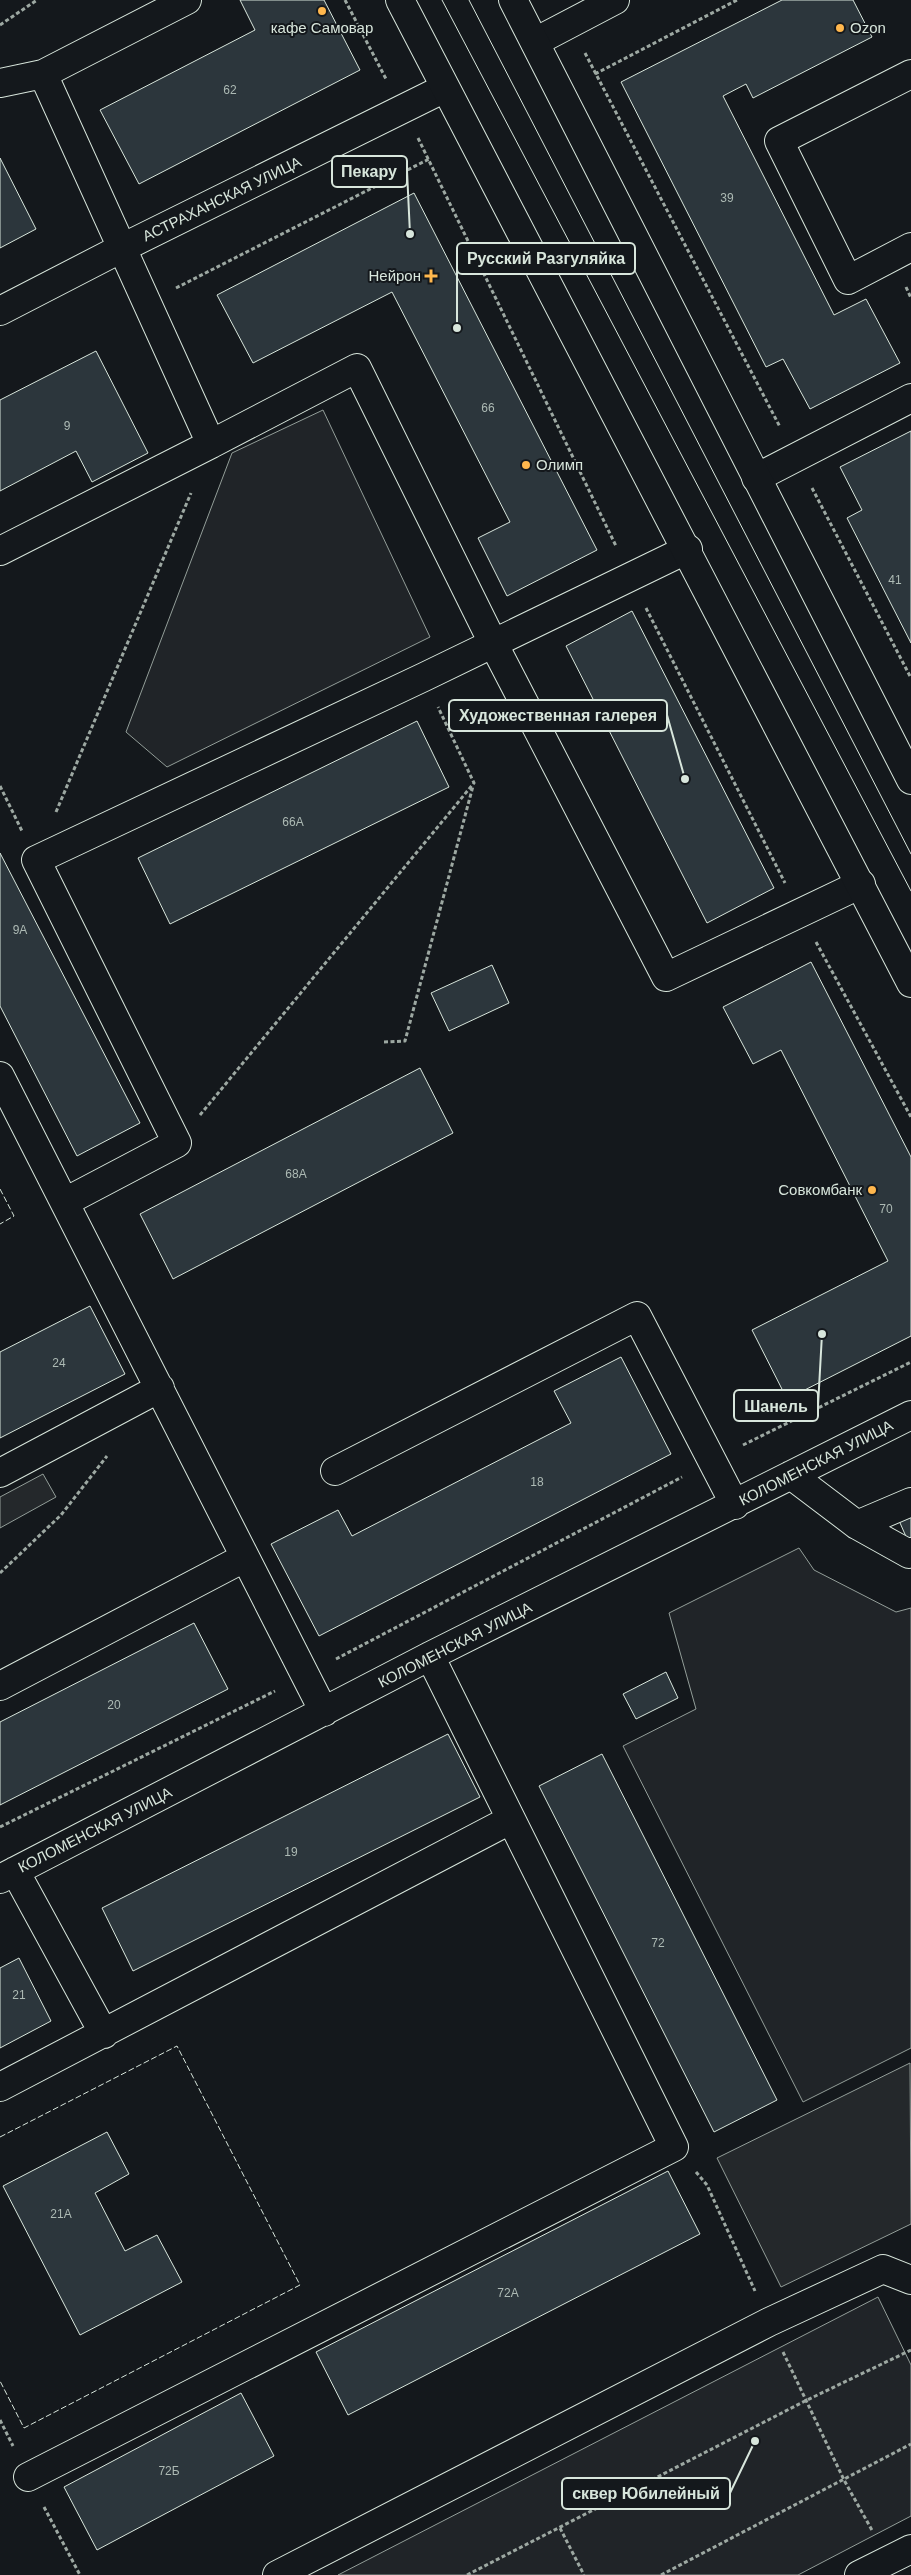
<svg xmlns="http://www.w3.org/2000/svg" width="911" height="2575" font-family="Arial,sans-serif">
	<style>
		.green { fill: #202428; stroke: #939e99 }
		.parking { fill: #24282b; stroke: #939e99 }
		.building { fill: #2c363c; stroke: #d8e6dc }
		.lines { fill: none; stroke-linecap: round; stroke-linejoin: round }
		.minor-casing { stroke: #d8e6dc; stroke-width: 30 }
		.highway-casing { stroke: #d8e6dc; stroke-width: 30 }
		.path { stroke: #9da8a2; stroke-width: 3; stroke-dasharray: 4 2.5; stroke-linecap: butt }
		.minor { stroke: #14181c; stroke-width: 28 }
		.highway { stroke: #14181c; stroke-width: 28 }
		.tram { stroke: #d8e6dc; stroke-width: 1 }
		.fence { stroke: #d8e6dc; stroke-width: 1; stroke-dasharray: 6 2.5; stroke-linecap: butt }
		.poi-dot { fill: #ffb74d; stroke: #14181c; stroke-width: 2 }
		.labels { text-anchor: middle; stroke-width: 4; stroke-linejoin: round; paint-order: stroke }
		.number-label { font-size: 12px; fill: #adbab4 }
		.poi-label { font-size: 15px; fill: #d8e6dc; stroke: #14181c; text-anchor: start }
		.street-label { font-size: 15px; fill: #d8e6dc; stroke: #14181c }
		.leader { fill: none; stroke: #d8e6dc; stroke-width: 2 }
		.callout-dot { fill: #d8e6dc; stroke: #14181c; stroke-width: 2 }
		.callout { fill: #14181c; stroke: #d8e6dc; stroke-width: 2 }
		.callout-label { font-size: 16px; text-anchor: middle; font-weight: bold; fill: #d8e6dc }
	</style>
	<rect width="100%" height="100%" fill="#14181c"/>
	<path class="green" d="M323 410 430 637 167 767 126 732 232 453Z
		M799 1548 814 1570 896 1612 911 1608V2048L803 2102 623 1746 696 1709 669 1613Z
		M878 2297 911 2365V2516L798 2575H338Z"/>
	<path class="parking" d="M43 1474 56 1497 0 1528V1497Z
		M910 2063 911 2224 781 2287 717 2158Z"/>
	<path class="building" d="M240 0H324L360 70 139 184 100 110 255 30Z
		M782 0H853L872 37 753 98 746 84 723 96 834 315 866 299 900 363 810 409 783 359 766 367 621 82Z
		M0 158 36 229 0 248Z
		M414 193 597 550 507 596 478 538 510 522 392 292 253 363 217 295Z
		M96 351 148 453 92 482 76 451 0 491V400Z
		M911 431V643L847 518 862 510 840 467Z
		M632 611 774 888 707 923 566 646Z
		M417 721 449 787 170 924 138 858Z
		M0 853 140 1123 77 1156 0 1006Z
		M811 962 911 1157V1336L787 1399 752 1330 888 1261 781 1050 753 1064 723 1007Z
		M492 965 509 1003 449 1031 431 993Z
		M420 1068 453 1133 173 1279 140 1214Z
		M90 1306 125 1374 0 1438V1352Z
		M621 1357 671 1454 319 1636 271 1544 338 1510 352 1536 571 1423 554 1391Z
		M911 1509V1548L897 1516Z
		M194 1623 228 1689 0 1805V1722Z
		M666 1672 678 1698 636 1719 623 1694Z
		M448 1734 480 1797 133 1971 102 1908Z
		M602 1754 777 2100 714 2132 539 1786Z
		M19 1958 51 2021 0 2048V1968Z
		M107 2132 129 2174 95 2193 125 2251 157 2235 182 2282 80 2335 3 2186Z
		M668 2171 700 2234 348 2415 316 2352Z
		M241 2393 274 2456 97 2550 64 2487Z"/>
	<g class="lines">
		<g class="minor-casing">
			<path id="minor" d="M535 42 615 0
				M43 74 187 0
				M911 74 779 141 848 280 911 247
				M0 83 43 74 211 444 357 368 493 643 666 977 861 884
				M0 311 122 248 445 88
				M756 478 911 398
				M0 551 211 444
				M0 1076 324 1712
				M65 1202 177 1143 36 860 424 677 688 549
				M335 1471 637 1316 735 1505
				M0 1473 160 1388
				M791 1475 857 1525 909 1554 911 1552
				M857 1525 911 1502
				M0 1686 244 1558
				M15 1871 104 2034
				M0 1879 430 1656 911 1415
				M0 2087 510 1820
				M28 2477 674 2147 430 1656
				M277 2575 769 2322 883 2269 911 2280
				M859 2575 911 2549"/>
		</g>
		<g class="highway-casing">
			<path id="highway" d="M400 0 911 983
				M513 0 911 780"/>
		</g>
		<path class="path" d="M345 0 386 79
			M0 25 37 0
			M585 53 780 427
			M595 74 737 0
			M418 138 616 546
			M906 287 911 298
			M176 288 429 159
			M812 488 911 678
			M646 608 785 883
			M0 786 22 831
			M56 812 191 493
			M816 942 911 1117
			M384 1042 405 1041 473 786
			M200 1115 474 783 438 707
			M743 1445 911 1362
			M0 1573 61 1515 107 1456
			M336 1659 682 1477
			M0 1827 275 1691
			M696 2172 707 2185 755 2291
			M783 2352 844 2480 873 2532
			M0 2420 13 2446
			M44 2507 80 2575
			M560 2528 584 2575
			M467 2575 805 2401 911 2350
			M661 2575 911 2444"/>
		<use href="#minor" class="minor"/>
		<use href="#highway" class="highway"/>
		<path class="tram" d="M442 0 911 891
			M469 0 911 854"/>
		<path class="fence" d="M0 1189 14 1216 0 1224
			M0 2137 177 2046 300 2285 24 2428 0 2381"/>
	</g>
	<g class="poi-dot">
		<circle cx="322" cy="11" r="5"/>
		<circle cx="840" cy="28" r="5"/>
		<path d="M428.5 268.5h5v5h5v5h-5v5h-5v-5h-5v-5h5z"/>
		<circle cx="526" cy="465" r="5"/>
		<circle cx="872" cy="1190" r="5"/>
	</g>
	<g class="labels">
		<g class="number-label">
			<text x="230" y="94">62</text>
			<text x="727" y="202">39</text>
			<text x="488" y="412">66</text>
			<text x="67" y="430">9</text>
			<text x="895" y="584">41</text>
			<text x="293" y="826">66А</text>
			<text x="20" y="934">9А</text>
			<text x="296" y="1178">68А</text>
			<text x="886" y="1213">70</text>
			<text x="59" y="1367">24</text>
			<text x="537" y="1486">18</text>
			<text x="114" y="1709">20</text>
			<text x="291" y="1856">19</text>
			<text x="658" y="1947">72</text>
			<text x="19" y="1999">21</text>
			<text x="61" y="2218">21А</text>
			<text x="508" y="2297">72А</text>
			<text x="169" y="2475">72Б</text>
		</g>
		<g class="poi-label">
			<text x="322" y="33" text-anchor="middle">кафе Самовар</text>
			<text x="850" y="33">Ozon</text>
			<text x="421" y="281" text-anchor="end">Нейрон</text>
			<text x="536" y="470">Олимп</text>
			<text x="862" y="1195" text-anchor="end">Совкомбанк</text>
		</g>
		<g class="street-label">
			<text transform="translate(222 199) rotate(-26)" y="5">АСТРАХАНСКАЯ УЛИЦА</text>
			<text transform="translate(816 1463) rotate(-27)" y="5">КОЛОМЕНСКАЯ УЛИЦА</text>
			<text transform="translate(455 1645) rotate(-27)" y="5">КОЛОМЕНСКАЯ УЛИЦА</text>
			<text transform="translate(95 1830) rotate(-27)" y="5">КОЛОМЕНСКАЯ УЛИЦА</text>
		</g>
	</g>
	<path class="leader" d="M410 234L407 171M457 328L457 258M685 779L667 715M822 1334L818 1406M755 2441L730 2493"/>
	<g class="callout-dot">
		<circle cx="410" cy="234" r="5"/>
		<circle cx="457" cy="328" r="5"/>
		<circle cx="685" cy="779" r="5"/>
		<circle cx="822" cy="1334" r="5"/>
		<circle cx="755" cy="2441" r="5"/>
	</g>
	<g class="callout">
		<rect x="332" y="156" width="75" height="31" rx="5"/>
		<rect x="457" y="243" width="178" height="31" rx="5"/>
		<rect x="449" y="700" width="218" height="31" rx="5"/>
		<rect x="734" y="1390" width="84" height="31" rx="5"/>
		<rect x="562" y="2478" width="168" height="31" rx="5"/>
	</g>
	<g class="callout-label">
		<text x="369" y="177">Пекару</text>
		<text x="546" y="264">Русский Разгуляйка</text>
		<text x="558" y="721">Художественная галерея</text>
		<text x="776" y="1412">Шанель</text>
		<text x="646" y="2499">сквер Юбилейный</text>
	</g>
</svg>
